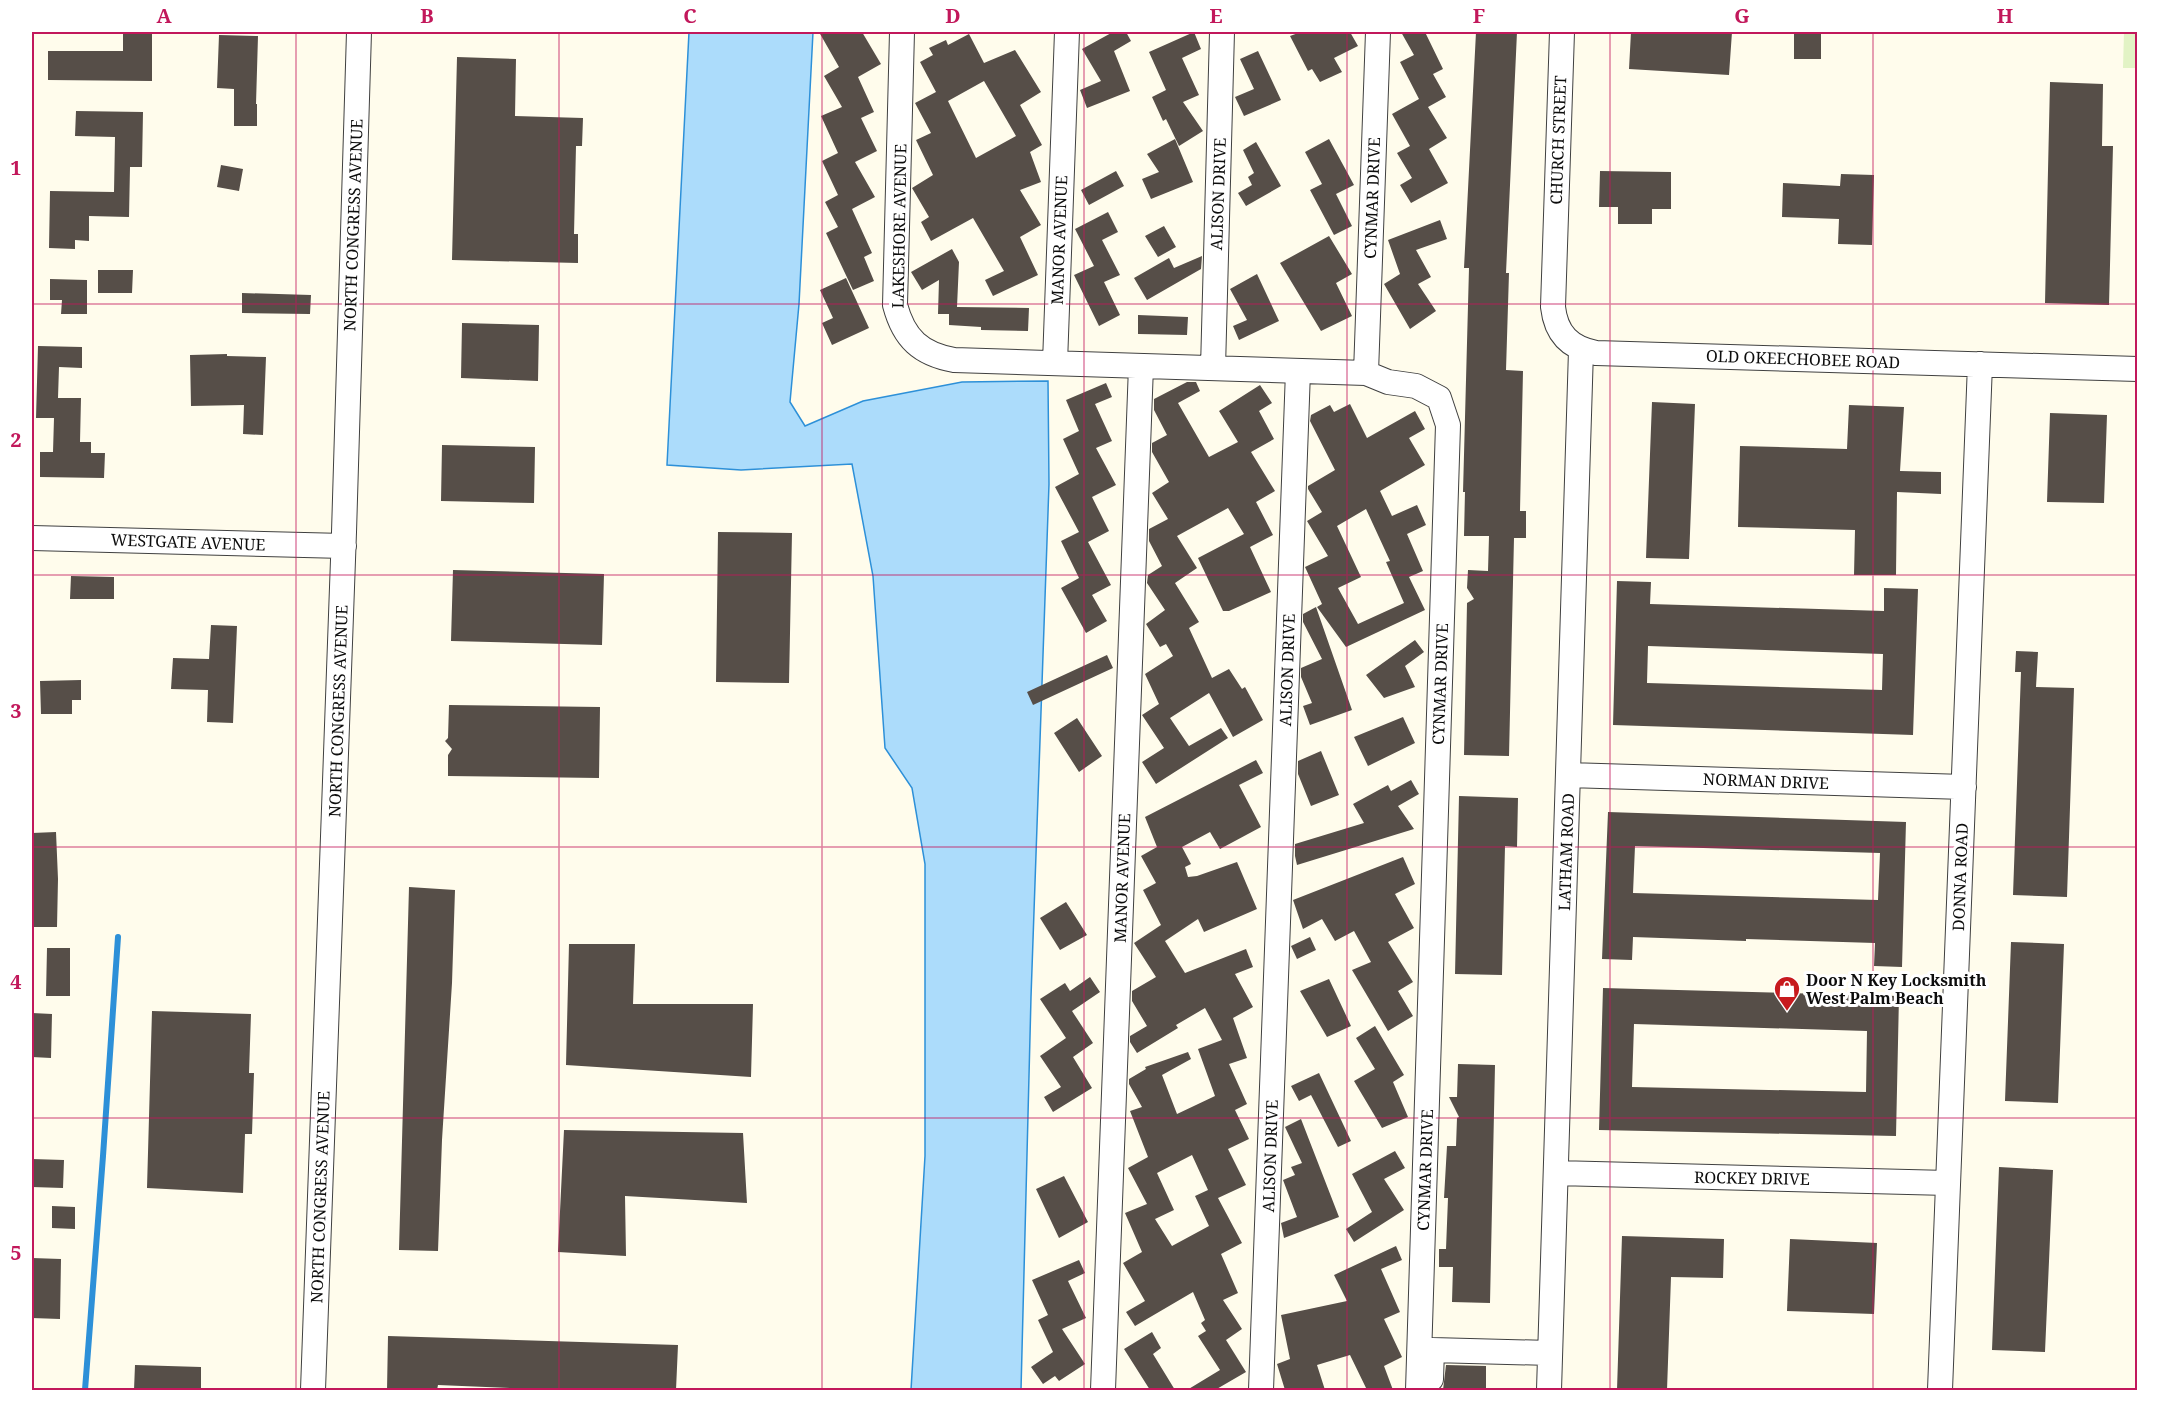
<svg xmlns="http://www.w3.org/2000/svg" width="2169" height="1422" font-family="'Noto Serif',serif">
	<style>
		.pitch { fill: #e2f3c5 }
		.water { fill: #acdcfb; stroke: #2d90d8; stroke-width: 1.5 }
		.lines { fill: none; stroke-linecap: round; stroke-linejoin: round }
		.stream { stroke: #2d90d8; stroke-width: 6 }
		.building { fill: #564e48; fill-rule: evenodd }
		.minor-casing { stroke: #404040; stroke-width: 26 }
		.minor { stroke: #fff; stroke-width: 24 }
		.grid { fill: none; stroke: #c2185b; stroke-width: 1.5; stroke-opacity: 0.55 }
		.labels { text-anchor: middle; stroke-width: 6; stroke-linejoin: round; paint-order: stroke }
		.street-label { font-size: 16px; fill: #0d0d0d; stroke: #fff }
		.poi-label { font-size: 16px; font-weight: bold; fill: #0d0d0d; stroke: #fff; text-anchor: start }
		.neatline { fill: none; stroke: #c2185b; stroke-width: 2 }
		.grid-label { font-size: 20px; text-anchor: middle; font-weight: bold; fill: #c2185b }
	</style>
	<rect width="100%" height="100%" fill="#fffcec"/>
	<path class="pitch" d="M2124 32H2137V68H2123Z"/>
	<path class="water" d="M689 32H813L799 304 790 402 805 426 863 401 962 382 1048 381 1049 484 1031 997 1021 1390H911L925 1156V864L912 788 885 748 873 576 852 464 741 470 667 465Z"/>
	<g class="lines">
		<path class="stream" d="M85 1390 103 1156 118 937"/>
	</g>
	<path class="building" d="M123 32H152V81L48 80V51H123Z
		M819 32H862L881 64 858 77 874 112 861 118 877 151 855 162 875 197 852 209 872 253 864 257 874 281 853 290 826 233 838 227 825 202 838 195 822 161 838 153 821 116 842 107 824 76 839 67Z
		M1113 32H1126L1131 41 1114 51 1130 91 1087 108 1080 90 1101 81 1082 49Z
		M1194 32 1201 49 1182 58 1199 95 1183 102 1203 131 1179 146 1166 119 1163 121 1152 97 1166 90 1149 52Z
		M1301 32H1350L1358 46 1334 58 1342 72 1320 82 1312 69 1308 71 1290 36Z
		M1401 32H1425L1443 69 1433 74 1446 97 1428 107 1447 138 1429 149 1448 183 1411 203 1400 185 1412 178 1397 153 1410 146 1392 114 1419 99 1400 62 1414 55Z
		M1476 32H1517L1506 273H1509L1506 370 1523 371 1520 511H1526V538H1514L1509 756 1464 755 1467 603 1474 599 1467 588 1468 570 1488 571 1489 536H1464L1465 492H1463L1469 268H1464Z
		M1631 32H1732L1729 75 1629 69Z
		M1794 32H1821V59H1794Z
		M969 34 984 63 1015 50 1041 92 1020 105 1042 145 1030 152 1041 182 1020 190 1041 225 1020 237 1038 275 993 296 985 280 1004 271 973 218 931 241 921 222 929 217 912 188 933 175 916 140 931 133 915 103 936 92 920 62 933 55 929 48 946 40 948 45ZM984 81 1016 136 976 158 948 101Z
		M219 35 258 36 256 104H257V126H234V89L217 88Z
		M1258 51 1281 100 1244 116 1235 97 1254 89 1240 59Z
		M457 57 516 59 515 116 583 118 582 146H576L574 234H578V263L452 260Z
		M2050 82 2103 84 2102 146H2113L2109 305 2045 303Z
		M76 111 143 112 142 167H130L129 217 89 216V241L75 240V249L49 248 50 191 114 192 115 137 75 136Z
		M1175 139 1193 182 1151 199 1142 179 1159 172 1147 154Z
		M1329 139 1354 185 1336 194 1352 226 1334 235 1310 190 1322 184 1305 152Z
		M1256 142 1281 186 1246 206 1238 193 1252 185 1248 177 1254 173 1243 150Z
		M221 165 243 169 239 191 217 187Z
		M1116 171 1124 186 1089 205 1081 190Z
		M1600 171 1671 172V209H1652V224H1618V207H1599Z
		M1841 174 1874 175 1872 245 1838 244 1839 219 1782 217 1783 183 1840 186Z
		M1108 212 1118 232 1102 240 1120 275 1104 282 1120 315 1099 326 1074 275 1094 266 1075 229Z
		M1440 220 1447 239 1416 250 1431 277 1418 284 1436 311 1410 329 1384 284 1400 274 1388 240Z
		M1164 226 1176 247 1158 257 1145 236Z
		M1329 236 1352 274 1336 283 1352 316 1321 331 1280 263Z
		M952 249 959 262 957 307 1029 308 1028 331 981 330V327L949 325V314H938L939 280 922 290 911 272Z
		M1202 256 1201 269 1147 300 1134 278 1169 258 1174 268Z
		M98 270H133L132 293H98Z
		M1257 274 1279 321 1239 340 1233 326 1247 320 1230 289Z
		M846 278 869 328 832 345 822 323 833 318 820 290Z
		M50 279 87 280V314H61L62 300H50Z
		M242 293 311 295 310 314 242 313Z
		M1138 315 1188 317 1187 335 1138 334Z
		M462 323 539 325 538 381 461 378Z
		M38 346 82 347V368L59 367 58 398H81L80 442H91V453H105L104 478 40 477V452H53L54 418H36Z
		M227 354V356L266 357 263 435 243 434 244 405 191 406 190 355Z
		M1187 382H1196L1200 391 1178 403 1209 457 1238 442 1219 411 1260 385 1272 403 1259 411 1274 439 1251 452 1275 491 1256 502 1273 535 1250 547 1271 592 1229 611H1223L1198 558 1244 534 1228 508 1177 536 1197 568 1175 583 1199 622 1189 628 1212 678 1229 669 1242 689 1245 687 1263 720 1233 737 1209 693 1170 718 1189 746 1221 728 1228 738 1156 784 1142 762 1164 748 1142 715 1159 704 1145 674 1173 656 1166 644 1160 647 1146 624 1165 610 1147 583 1148 575 1162 566 1149 541V529L1168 519 1152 493 1169 482 1152 452V443L1167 435 1154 410V399Z
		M1106 383 1112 397 1095 404 1112 441 1096 448 1116 485 1092 497 1109 531 1088 542 1111 585 1092 595 1107 621 1086 633 1061 588 1079 578 1061 541 1079 532 1055 487 1079 474 1063 439 1079 431 1066 400Z
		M1652 402 1695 404 1689 559 1646 558Z
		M1350 404 1367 438 1415 411 1425 429 1409 438 1425 465 1380 491 1392 516 1417 505 1426 525 1407 534 1423 571 1409 577 1425 610 1346 647 1317 607 1322 604 1305 567 1328 556 1307 521 1322 512 1308 489V486L1335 470 1310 421 1311 415 1330 405 1334 412ZM1366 509 1390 561 1386 562 1404 603 1358 624 1338 588 1361 577 1337 526Z
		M1849 405 1904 407 1900 471 1941 472V494L1897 492 1896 575H1854L1855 530 1738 527 1740 446 1847 449Z
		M2050 413 2107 415 2104 503 2047 502Z
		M442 445 535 447 534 503 441 501Z
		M718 532 792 533 789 683 716 682Z
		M453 570 604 574 602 645 451 641Z
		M71 576 114 577V599H70Z
		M1617 581 1651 582 1650 604 1884 611V588L1918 589 1913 735 1613 725ZM1648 646 1883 654 1882 690 1647 683Z
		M1316 607 1352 710 1310 725 1303 706 1312 703 1301 677V668L1322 659 1303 622V614Z
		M211 625 237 626 233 723 207 722 208 690 171 689 173 658 209 659Z
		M1415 640 1424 652 1405 666 1415 687 1384 698 1366 675Z
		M2016 651 2038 652 2036 687 2074 688 2067 897 2013 895 2021 672H2015Z
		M1107 655 1113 668 1033 705 1027 692Z
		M81 680V700H72V714H41L40 681Z
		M449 705 600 707 599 778 448 776V755L452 749 445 741 448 738Z
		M1403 717 1415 743 1368 766 1354 737Z
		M1077 718 1102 756 1079 772 1054 733Z
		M1321 751 1339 795 1311 806 1298 774V761Z
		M1256 760 1263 773 1239 785 1261 827 1220 849 1210 832 1182 847 1191 864 1185 867 1188 877 1197 876 1237 862 1257 909 1204 932 1198 919 1165 941 1185 973 1246 949 1253 967 1235 974 1253 1007 1233 1018 1247 1058 1229 1064 1247 1104 1235 1110 1249 1139 1228 1149 1246 1185 1218 1198 1242 1243 1221 1254 1238 1293 1223 1300 1242 1329 1226 1340 1246 1372 1215 1390H1187L1220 1370 1198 1336 1206 1331 1201 1323 1205 1320 1193 1292 1135 1326 1126 1312 1145 1301 1123 1263 1142 1252 1125 1213 1147 1204 1128 1168 1148 1157 1130 1111 1142 1107 1129 1084V1079L1146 1069 1145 1067 1188 1052 1191 1059 1162 1075 1177 1114 1215 1096 1198 1049 1222 1040 1205 1008 1176 1025 1178 1028 1137 1053 1130 1042V1036L1147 1026 1132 1001V991L1156 977 1134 943 1161 925 1143 890 1156 883 1141 856 1157 847 1145 817ZM1192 1155 1208 1190 1195 1196 1209 1226 1172 1246 1155 1219 1174 1210 1157 1173Z
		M1411 780 1419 794 1398 806 1414 829 1297 865 1295 856V844L1364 823 1353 804 1388 785 1391 791Z
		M1459 796 1518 798 1517 847 1505 846 1502 975 1455 974Z
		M1608 812 1906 822 1902 967 1874 966 1875 943 1746 939V941L1633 937 1632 960 1602 959ZM1635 846 1880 853 1878 900 1633 893Z
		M56 832 58 879 57 927H33L34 864H32V833Z
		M1403 857 1415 884 1395 894 1414 928 1388 942 1413 982 1398 991 1413 1016 1388 1031 1352 970 1371 962 1354 931 1335 941 1322 919 1303 929 1293 900Z
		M409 887 455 890 452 983 442 1140 438 1251 399 1250Z
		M1066 902 1087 935 1060 950 1040 918Z
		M1310 937 1316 950 1297 959 1291 946Z
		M2011 942 2064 944 2058 1103 2005 1101Z
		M569 944H635L633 1004H753L751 1077 566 1065Z
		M47 948H70V996H46Z
		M1090 977 1100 992 1072 1011 1093 1043 1073 1057 1092 1088 1053 1112 1044 1097 1061 1087 1040 1056 1066 1038 1040 999 1065 983 1070 991Z
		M1329 979 1351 1026 1327 1037 1300 991Z
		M1603 988 1899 996 1896 1136 1599 1130ZM1634 1024 1867 1031 1866 1092 1632 1087Z
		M152 1011 251 1014 249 1073H254L252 1134H245L243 1193 147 1188Z
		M32 1013 52 1014 51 1058 32 1057Z
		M1375 1026 1404 1075 1393 1082 1408 1117 1382 1128 1354 1081 1375 1069 1356 1038Z
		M1458 1064 1495 1065 1490 1303 1452 1302 1453 1267H1439V1249H1446L1448 1198H1444L1447 1146H1456L1457 1118 1459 1117 1449 1097H1457Z
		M1319 1073 1351 1141 1338 1147 1311 1095 1299 1101 1291 1086Z
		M1301 1119 1339 1217 1284 1238 1281 1223 1297 1217 1283 1180 1295 1175 1291 1167 1302 1163 1285 1127Z
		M564 1130 743 1133 747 1203 625 1196 626 1256 558 1252Z
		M1395 1151 1405 1168 1384 1179 1404 1210 1354 1242 1346 1229 1372 1212 1352 1174Z
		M32 1159 64 1160 63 1188 32 1187Z
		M1999 1167 2053 1170 2045 1352 1992 1350Z
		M1064 1176 1088 1222 1059 1238 1036 1189Z
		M52 1206 75 1207V1229L52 1228Z
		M1622 1236 1724 1239 1723 1278 1671 1277 1667 1390H1617Z
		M1790 1239 1877 1243 1874 1314 1787 1311Z
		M1396 1246 1402 1260 1381 1269 1400 1312 1384 1319 1402 1357 1384 1366 1393 1390H1367L1350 1355 1317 1365 1325 1390H1285L1277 1364 1290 1359 1281 1315 1347 1301 1334 1275Z
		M32 1258 61 1259 60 1319 32 1318Z
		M1079 1260 1085 1273 1068 1281 1086 1318 1062 1329 1085 1364 1059 1381 1055 1376 1043 1384 1031 1367 1053 1352 1038 1320 1048 1315 1032 1280Z
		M1152 1332 1161 1348 1153 1354 1175 1390H1150L1124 1349Z
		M388 1336 678 1345 676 1390H557L438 1385 437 1390H387Z
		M135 1365 201 1367V1390H134Z
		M1446 1365 1486 1366V1390H1443Z"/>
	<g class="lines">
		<g class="minor-casing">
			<path id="minor" d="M902 32 895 305C904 339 921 354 954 360L1366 373 1388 382 1416 386 1439 398 1448 425 1418 1390
				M1562 32 1553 307C1556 334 1570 348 1596 353L2138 369
				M1055 363 1067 32
				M1213 368 1222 32
				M1366 373 1378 32
				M32 538 344 546
				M1568 775 1964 787
				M1556 1173 1948 1183
				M1431 1379 1432 1350 1550 1353
				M313 1390 344 532 359 32
				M1103 1390 1141 366
				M1261 1390 1298 371
				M1549 1390 1581 350
				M1940 1390 1980 364"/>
		</g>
		<use href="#minor" class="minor"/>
	</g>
	<path class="grid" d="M296 32V1390M559 32V1390M822 32V1390M1084 32V1390M1347 32V1390M1610 32V1390M1873 32V1390M32 304H2138M32 575H2138M32 847H2138M32 1118H2138"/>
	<defs>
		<g id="shop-pin" transform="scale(1.35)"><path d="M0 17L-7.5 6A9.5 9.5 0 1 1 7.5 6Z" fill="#c71a1e" stroke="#fff"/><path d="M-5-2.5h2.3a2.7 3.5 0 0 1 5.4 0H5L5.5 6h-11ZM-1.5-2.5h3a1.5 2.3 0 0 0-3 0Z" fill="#fff"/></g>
	</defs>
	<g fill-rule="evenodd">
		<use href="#shop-pin" x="1787" y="989"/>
	</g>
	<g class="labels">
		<g class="street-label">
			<text transform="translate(1558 140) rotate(-88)" y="6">CHURCH STREET</text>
			<text transform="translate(1218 194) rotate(-88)" y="6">ALISON DRIVE</text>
			<text transform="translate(1372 198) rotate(-88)" y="6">CYNMAR DRIVE</text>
			<text transform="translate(353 225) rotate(-88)" y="6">NORTH CONGRESS AVENUE</text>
			<text transform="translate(899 226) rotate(-89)" y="6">LAKESHORE AVENUE</text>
			<text transform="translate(1059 240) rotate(-88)" y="6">MANOR AVENUE</text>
			<text transform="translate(1803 359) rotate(2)" y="6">OLD OKEECHOBEE ROAD</text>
			<text transform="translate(188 542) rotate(2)" y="6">WESTGATE AVENUE</text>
			<text transform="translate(1287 670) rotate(-88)" y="6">ALISON DRIVE</text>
			<text transform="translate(1440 684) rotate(-88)" y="6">CYNMAR DRIVE</text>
			<text transform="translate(338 711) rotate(-88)" y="6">NORTH CONGRESS AVENUE</text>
			<text transform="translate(1766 781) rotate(2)" y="6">NORMAN DRIVE</text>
			<text transform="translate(1566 852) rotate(-88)" y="6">LATHAM ROAD</text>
			<text transform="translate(1960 877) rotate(-88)" y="6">DONNA ROAD</text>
			<text transform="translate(1122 878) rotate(-88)" y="6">MANOR AVENUE</text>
			<text transform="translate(1270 1156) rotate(-88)" y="6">ALISON DRIVE</text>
			<text transform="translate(1425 1170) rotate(-88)" y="6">CYNMAR DRIVE</text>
			<text transform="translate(1752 1178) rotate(1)" y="6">ROCKEY DRIVE</text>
			<text transform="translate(320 1197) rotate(-88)" y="6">NORTH CONGRESS AVENUE</text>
		</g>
		<g class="poi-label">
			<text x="1806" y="986">Door N Key Locksmith<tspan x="1806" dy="18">West Palm Beach</tspan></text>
		</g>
	</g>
	<rect width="2169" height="1422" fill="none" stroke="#ffffff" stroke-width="66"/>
	<rect x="33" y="33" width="2103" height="1356" class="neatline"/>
	<g class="grid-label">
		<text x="164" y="23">A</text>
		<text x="427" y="23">B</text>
		<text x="690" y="23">C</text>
		<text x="953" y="23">D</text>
		<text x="1216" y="23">E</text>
		<text x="1479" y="23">F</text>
		<text x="1742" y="23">G</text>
		<text x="2005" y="23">H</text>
		<text x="16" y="175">1</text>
		<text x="16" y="447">2</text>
		<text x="16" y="718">3</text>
		<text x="16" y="989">4</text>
		<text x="16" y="1260">5</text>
	</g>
</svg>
